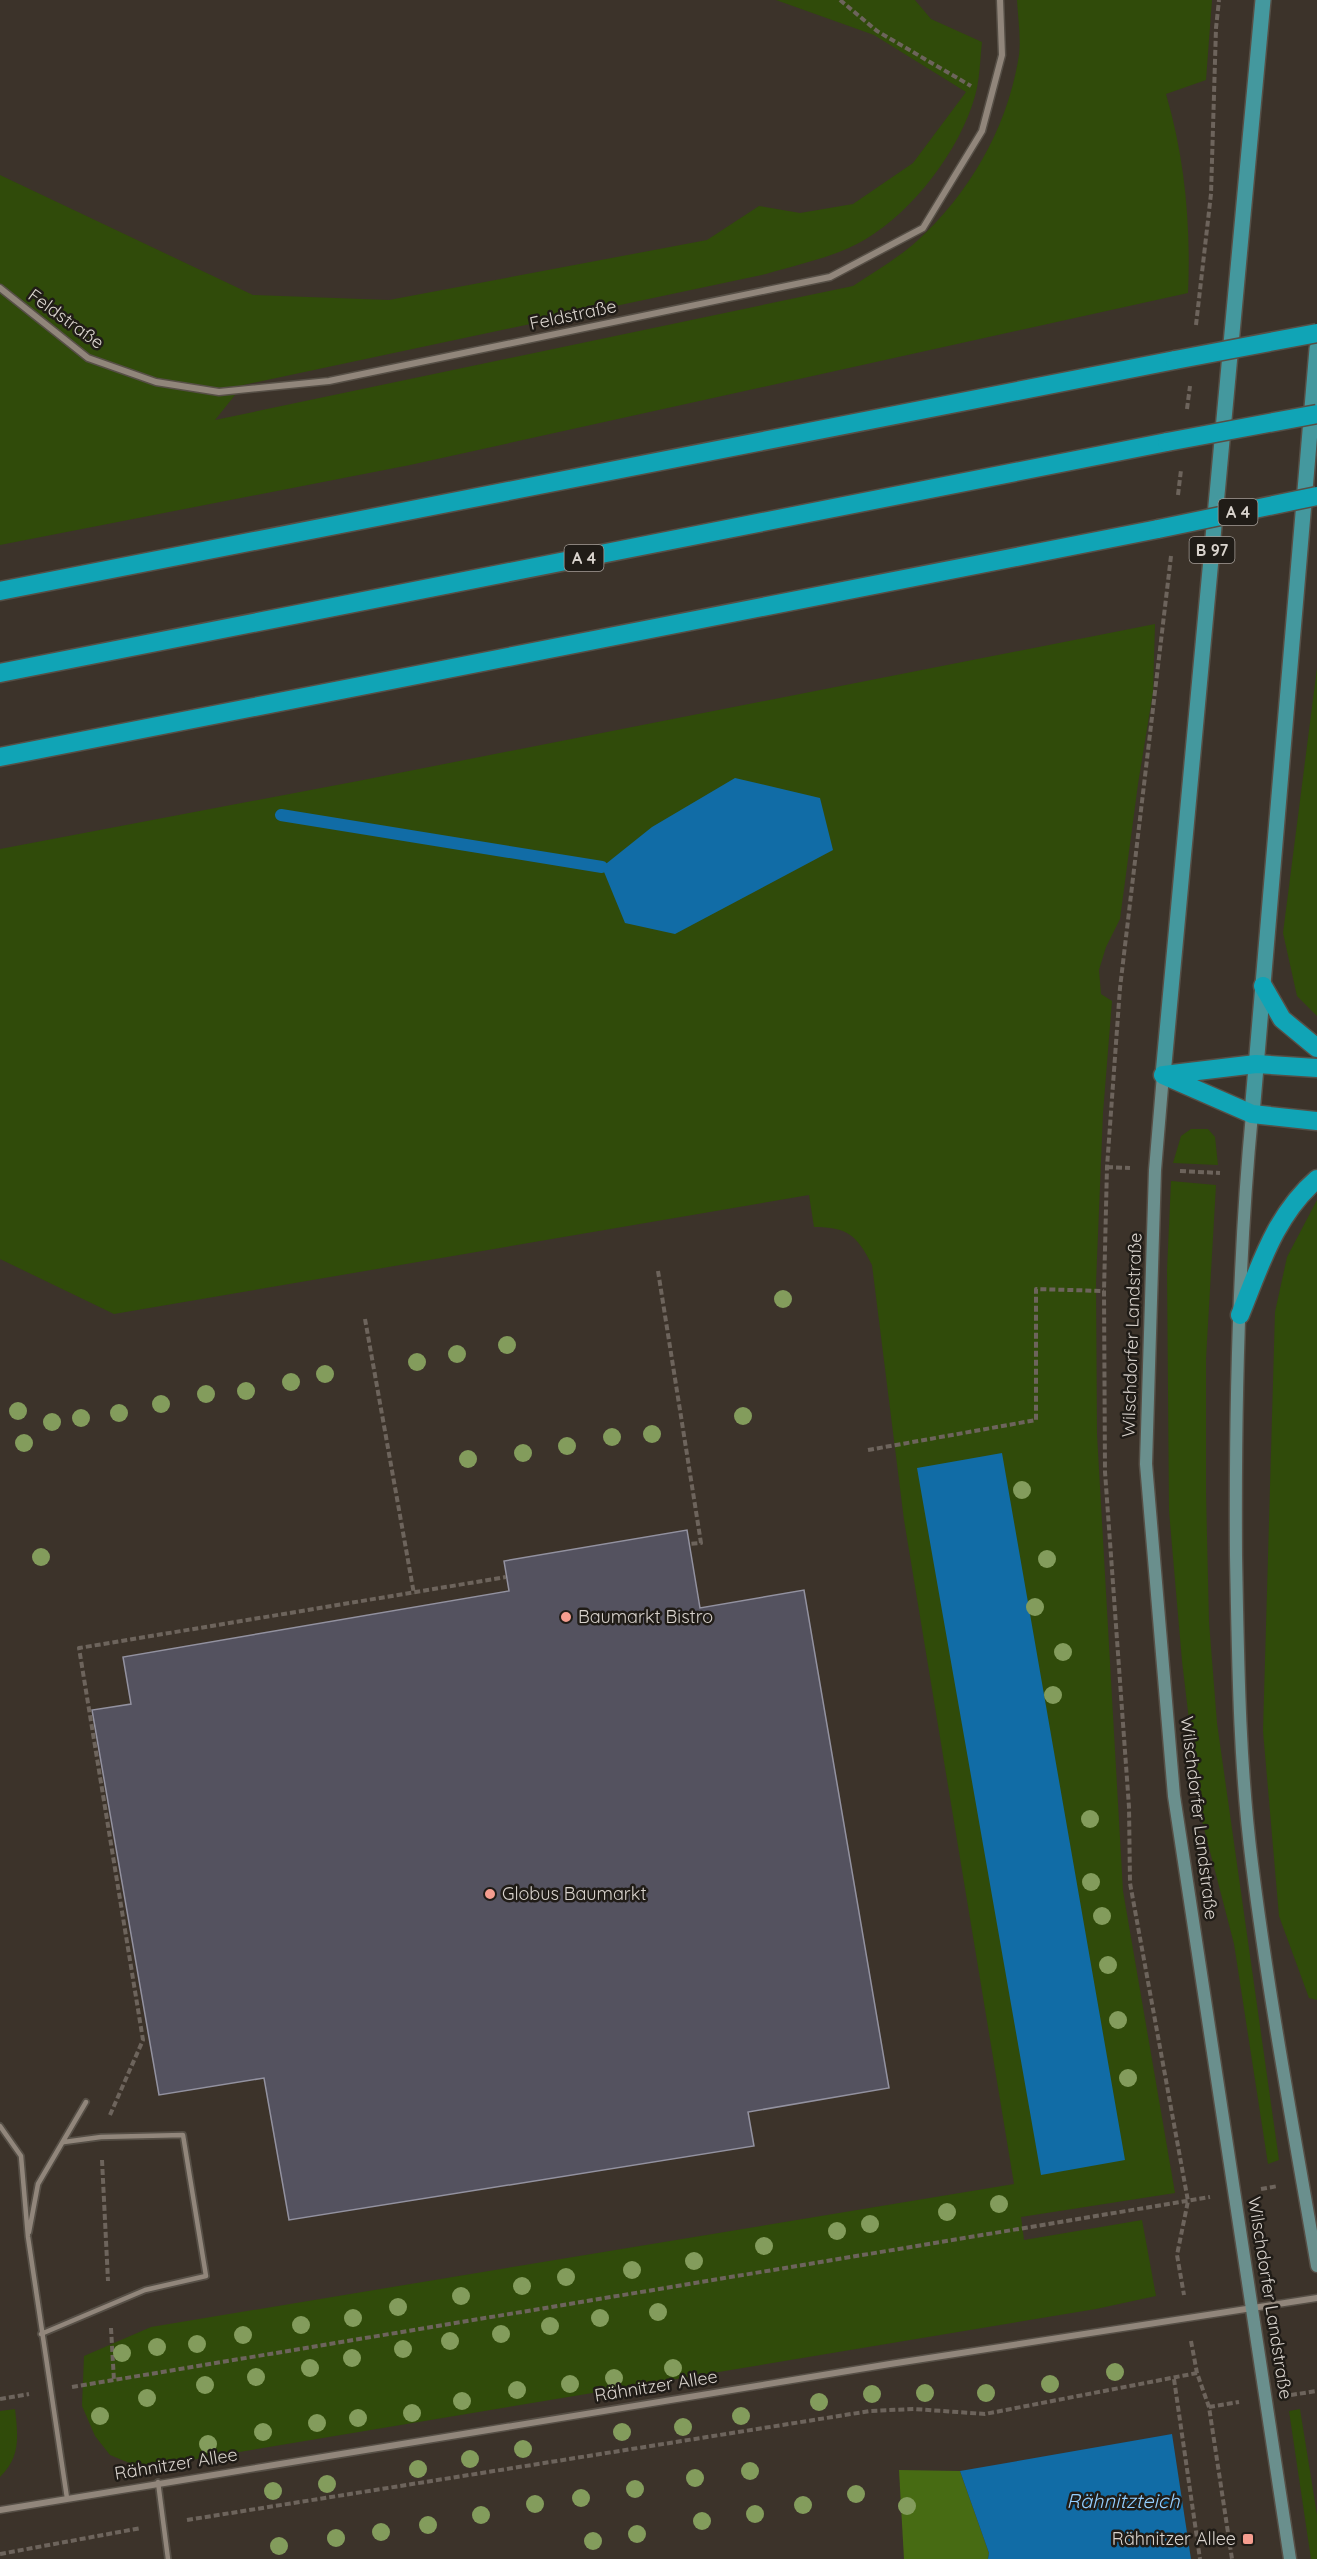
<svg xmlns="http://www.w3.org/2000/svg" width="1317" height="2559" font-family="Quicksand,sans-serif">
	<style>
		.green { fill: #304b0a }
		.forest { fill: #476b13 }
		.water { fill: #116ca6 }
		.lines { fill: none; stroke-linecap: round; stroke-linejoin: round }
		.stream { stroke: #116ca6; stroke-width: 12 }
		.building { fill: #54525f; stroke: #9392a0; stroke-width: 1.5 }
		.lane-casing { stroke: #564f46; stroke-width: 8 }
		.street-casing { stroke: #564f46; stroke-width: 9 }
		.secondary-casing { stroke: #564f46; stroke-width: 15 }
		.primary-casing { stroke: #564f46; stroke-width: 18 }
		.highway-casing { stroke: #564f46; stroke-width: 21 }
		.path { stroke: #6d645c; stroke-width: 4; stroke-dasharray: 6 3; stroke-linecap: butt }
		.lane { stroke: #91867b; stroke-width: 4.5 }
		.street { stroke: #91867b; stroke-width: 6 }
		.secondary { stroke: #6a8f8d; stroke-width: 12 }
		.primary { stroke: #44989e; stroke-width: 15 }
		.highway { stroke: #10a4b6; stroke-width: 18 }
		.highway-bridge-casing { stroke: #564f46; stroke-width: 21; stroke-linecap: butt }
		.highway-bridge { stroke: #10a4b6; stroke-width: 18 }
		.tree { fill: #839c5c }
		.poi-dot { fill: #f59d8f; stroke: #201c17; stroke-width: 2 }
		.labels { text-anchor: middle; stroke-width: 5; stroke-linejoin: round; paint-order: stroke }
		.shield { fill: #201c17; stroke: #a29c96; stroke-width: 1.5 }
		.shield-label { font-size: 16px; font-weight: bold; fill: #d9d3cd }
		.street-label { font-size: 18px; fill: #d9d3cd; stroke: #201c17 }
		.poi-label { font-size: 18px; fill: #d9d3cd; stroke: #201c17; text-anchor: start }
		.water-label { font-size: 20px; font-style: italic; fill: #94cefe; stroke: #201c17 }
	</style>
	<rect width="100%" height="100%" fill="#3c332a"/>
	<path class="green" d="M776 0H915L931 19 982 42C980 59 980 79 975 96 960 150 913 211 866 239 836 257 799 264 766 274L243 385 215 420 853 286C874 272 898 258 917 241 970 193 1008 127 1019 55 1021 38 1018 18 1017 0H1212L1206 80 1166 94C1185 159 1191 225 1188 293L410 465 0 545V175L253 295 389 300 707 240 759 206 800 213 853 204 913 163 966 92 874 35Z
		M1155 624 1153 692 1138 784 1120 919 1106 947 1099 970 1101 994 1112 1001 1103 1113 1096 1283 1097 1434 1123 1891 1175 2193 1021 2217 1024 2240 1142 2220 1156 2296 1096 2309 167 2464 139 2467 110 2455 95 2436 82 2406 84 2356 151 2327 1014 2184 904 1520 872 1265C857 1235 847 1227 814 1227L809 1195 114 1314 0 1259V849L358 781Z
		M1317 668V1016L1297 996 1283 933Z
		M1191 1129H1208L1215 1137 1218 1165 1173 1163 1181 1136Z
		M1171 1181 1216 1185 1206 1359V1493L1209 1622 1217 1723 1279 2160 1268 2164 1234 1944 1200 1813 1182 1661 1169 1511 1167 1270Z
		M1317 1200V2000L1309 1998 1279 1916 1263 1731 1275 1312 1287 1257Z
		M15 2409C18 2436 21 2457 0 2477V2411Z
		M1300 2409 1317 2515V2559H1311L1289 2411Z"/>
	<path class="forest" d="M899 2470 960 2471 989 2553 988 2559H904Z"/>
	<path class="water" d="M735 778 820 798 833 850 675 934 625 923 602 867 652 827Z
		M1002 1453 1125 2160 1041 2175 917 1468Z
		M1172 2434 1191 2559H988L989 2553 960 2471Z"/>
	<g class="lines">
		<path class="stream" d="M281 815 602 867"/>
	</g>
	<path class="building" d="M687 1530 700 1608 804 1590 889 2088 748 2112 754 2146 289 2220 264 2078 159 2095 92 1710 131 1704 123 1657 509 1591 504 1561Z"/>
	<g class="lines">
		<g class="lane-casing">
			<path id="lane" d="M0 2126 21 2156 28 2237 67 2498
				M29 2232 38 2184 86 2102
				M41 2334 145 2290 206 2276 183 2135 101 2137 64 2142
				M158 2482 168 2559"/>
		</g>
		<g class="street-casing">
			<path id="street" d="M0 288 88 358 156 382 219 392 329 381 830 277 923 228 982 131 1002 55 1000 0
				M0 2510 890 2364 1317 2298"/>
		</g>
		<g class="secondary-casing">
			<path id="secondary" d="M1163 1075 1155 1170 1146 1464 1174 1796 1290 2559
				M1252 1114C1238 1261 1235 1409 1236 1556 1238 1659 1239 1762 1252 1864 1269 1999 1294 2132 1317 2266"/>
		</g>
		<g class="primary-casing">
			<path id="primary" d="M1163 1075 1263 0
				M1252 1114 1317 349"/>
		</g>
		<g class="highway-casing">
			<path id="highway" d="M0 591 1175 360
				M0 673 1167 442
				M0 757 1158 529
				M1263 986 1282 1019 1317 1048
				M1163 1075 1252 1114 1317 1121
				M1164 1075 1256 1064 1317 1068
				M1240 1315C1260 1266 1275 1215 1317 1179"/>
		</g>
		<path class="path" d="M840 0 877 31 971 86
			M1196 325 1211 194 1216 28 1219 0
			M1187 409 1190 386
			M1178 495 1181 470
			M1171 556 1120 988 1107 1167 1104 1291 1105 1472 1129 1807 1130 1883 1188 2201 1177 2255 1184 2295
			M1107 1167 1130 1168
			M1180 1171 1220 1173
			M658 1271 701 1543 689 1544
			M365 1319 414 1594
			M868 1450 1036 1420V1289L1104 1291
			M110 2115 143 2040 79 1648 506 1577
			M102 2160 108 2281
			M1261 2189 1278 2186
			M111 2328 114 2381
			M1191 2341 1197 2373 1209 2407 1232 2559
			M1174 2379 1200 2559
			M72 2387 1210 2197
			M1291 2395 1317 2391
			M0 2399 29 2394
			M1209 2407 1239 2402
			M187 2520 870 2411 914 2409 985 2414 1197 2373
			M0 2554 141 2528"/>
		<use href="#lane" class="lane"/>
		<use href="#street" class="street"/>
		<use href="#secondary" class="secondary"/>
		<use href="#primary" class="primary"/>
		<use href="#highway" class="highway"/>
		<g class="highway-bridge-casing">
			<path id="highway-bridge" d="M1175 360 1317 333
				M1167 442 1317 414
				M1158 529 1317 496"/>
		</g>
		<use href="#highway-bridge" class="highway-bridge"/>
	</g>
	<g class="tree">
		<circle cx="783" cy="1299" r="9"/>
		<circle cx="507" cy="1345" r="9"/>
		<circle cx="457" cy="1354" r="9"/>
		<circle cx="417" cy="1362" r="9"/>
		<circle cx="325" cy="1374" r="9"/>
		<circle cx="291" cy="1382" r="9"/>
		<circle cx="246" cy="1391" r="9"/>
		<circle cx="206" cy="1394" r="9"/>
		<circle cx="161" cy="1404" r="9"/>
		<circle cx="18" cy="1411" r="9"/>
		<circle cx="119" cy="1413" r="9"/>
		<circle cx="743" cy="1416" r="9"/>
		<circle cx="81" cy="1418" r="9"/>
		<circle cx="52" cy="1422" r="9"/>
		<circle cx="652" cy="1434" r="9"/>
		<circle cx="612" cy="1437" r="9"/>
		<circle cx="24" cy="1443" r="9"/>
		<circle cx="567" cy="1446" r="9"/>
		<circle cx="523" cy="1453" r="9"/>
		<circle cx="468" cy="1459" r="9"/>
		<circle cx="1022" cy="1490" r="9"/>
		<circle cx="41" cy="1557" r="9"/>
		<circle cx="1047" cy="1559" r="9"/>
		<circle cx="1035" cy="1607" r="9"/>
		<circle cx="1063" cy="1652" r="9"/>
		<circle cx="1053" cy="1695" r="9"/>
		<circle cx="1090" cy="1819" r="9"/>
		<circle cx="1091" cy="1882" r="9"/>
		<circle cx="1102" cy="1916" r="9"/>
		<circle cx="1108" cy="1965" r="9"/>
		<circle cx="1118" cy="2020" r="9"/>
		<circle cx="1128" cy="2078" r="9"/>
		<circle cx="999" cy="2204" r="9"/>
		<circle cx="947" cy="2212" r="9"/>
		<circle cx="870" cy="2224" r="9"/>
		<circle cx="837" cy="2231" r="9"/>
		<circle cx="764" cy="2246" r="9"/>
		<circle cx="694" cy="2261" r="9"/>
		<circle cx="632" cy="2270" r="9"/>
		<circle cx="566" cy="2277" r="9"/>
		<circle cx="522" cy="2286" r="9"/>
		<circle cx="461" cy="2296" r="9"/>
		<circle cx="398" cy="2307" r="9"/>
		<circle cx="658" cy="2312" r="9"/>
		<circle cx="353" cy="2318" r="9"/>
		<circle cx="600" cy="2318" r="9"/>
		<circle cx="301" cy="2325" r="9"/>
		<circle cx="550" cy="2326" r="9"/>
		<circle cx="501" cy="2334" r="9"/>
		<circle cx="243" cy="2335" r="9"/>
		<circle cx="450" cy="2341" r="9"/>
		<circle cx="197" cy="2344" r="9"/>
		<circle cx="157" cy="2347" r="9"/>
		<circle cx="403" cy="2349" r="9"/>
		<circle cx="122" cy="2353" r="9"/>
		<circle cx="352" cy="2358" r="9"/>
		<circle cx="310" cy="2368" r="9"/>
		<circle cx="673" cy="2368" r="9"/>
		<circle cx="1115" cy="2372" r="9"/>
		<circle cx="256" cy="2377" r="9"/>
		<circle cx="614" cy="2378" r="9"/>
		<circle cx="570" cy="2384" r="9"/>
		<circle cx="1050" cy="2384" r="9"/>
		<circle cx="205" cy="2385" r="9"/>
		<circle cx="517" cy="2390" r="9"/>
		<circle cx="925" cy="2393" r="9"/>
		<circle cx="986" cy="2393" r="9"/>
		<circle cx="872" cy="2394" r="9"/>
		<circle cx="147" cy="2398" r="9"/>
		<circle cx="462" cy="2401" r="9"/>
		<circle cx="819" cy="2402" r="9"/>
		<circle cx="412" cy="2413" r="9"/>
		<circle cx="100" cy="2416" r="9"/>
		<circle cx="741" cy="2416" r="9"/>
		<circle cx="358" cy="2418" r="9"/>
		<circle cx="317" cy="2423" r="9"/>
		<circle cx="683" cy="2427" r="9"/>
		<circle cx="263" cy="2432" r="9"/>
		<circle cx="622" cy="2432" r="9"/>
		<circle cx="208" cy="2444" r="9"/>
		<circle cx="523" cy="2449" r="9"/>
		<circle cx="470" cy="2459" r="9"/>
		<circle cx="418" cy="2469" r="9"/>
		<circle cx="750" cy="2471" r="9"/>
		<circle cx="695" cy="2478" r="9"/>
		<circle cx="327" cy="2484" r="9"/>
		<circle cx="635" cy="2489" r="9"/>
		<circle cx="273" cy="2491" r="9"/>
		<circle cx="856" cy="2494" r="9"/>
		<circle cx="581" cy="2498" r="9"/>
		<circle cx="535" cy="2504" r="9"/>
		<circle cx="803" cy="2505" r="9"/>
		<circle cx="907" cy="2506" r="9"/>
		<circle cx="755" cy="2514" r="9"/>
		<circle cx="481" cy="2515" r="9"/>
		<circle cx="702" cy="2521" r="9"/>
		<circle cx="428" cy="2525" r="9"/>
		<circle cx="381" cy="2532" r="9"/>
		<circle cx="637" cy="2534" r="9"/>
		<circle cx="336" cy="2538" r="9"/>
		<circle cx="593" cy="2541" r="9"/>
		<circle cx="279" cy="2546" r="9"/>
	</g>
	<g class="poi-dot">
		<circle cx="566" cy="1617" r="6"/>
		<circle cx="490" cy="1894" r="6"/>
		<rect x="1242" y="2533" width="12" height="12" rx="3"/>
	</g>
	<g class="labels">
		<g class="shield">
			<rect x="1218.5" y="499" width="39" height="26" rx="4.5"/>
			<rect x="1189.5" y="537" width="45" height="26" rx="4.5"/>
			<rect x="564.5" y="545" width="39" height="26" rx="4.5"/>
		</g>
		<g class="shield-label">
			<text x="1238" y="518">A 4</text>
			<text x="1212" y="556">B 97</text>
			<text x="584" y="564">A 4</text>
		</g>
		<g class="street-label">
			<text transform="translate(573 315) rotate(-12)" y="6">Feldstraße</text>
			<text transform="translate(66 319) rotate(36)" y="6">Feldstraße</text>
			<text transform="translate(1132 1335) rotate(-88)" y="6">Wilschdorfer Landstraße</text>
			<text transform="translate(1199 1818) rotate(83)" y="6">Wilschdorfer Landstraße</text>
			<text transform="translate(1270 2298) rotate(81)" y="6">Wilschdorfer Landstraße</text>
			<text transform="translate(656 2386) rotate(-9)" y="6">Rähnitzer Allee</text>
			<text transform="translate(176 2464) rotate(-9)" y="6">Rähnitzer Allee</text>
		</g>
		<g class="poi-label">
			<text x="578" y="1623">Baumarkt Bistro</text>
			<text x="502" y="1900">Globus Baumarkt</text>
			<text x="1236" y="2545" text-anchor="end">Rähnitzer Allee</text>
		</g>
		<g class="water-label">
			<text x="1123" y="2508">Rähnitzteich</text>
		</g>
	</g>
</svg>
